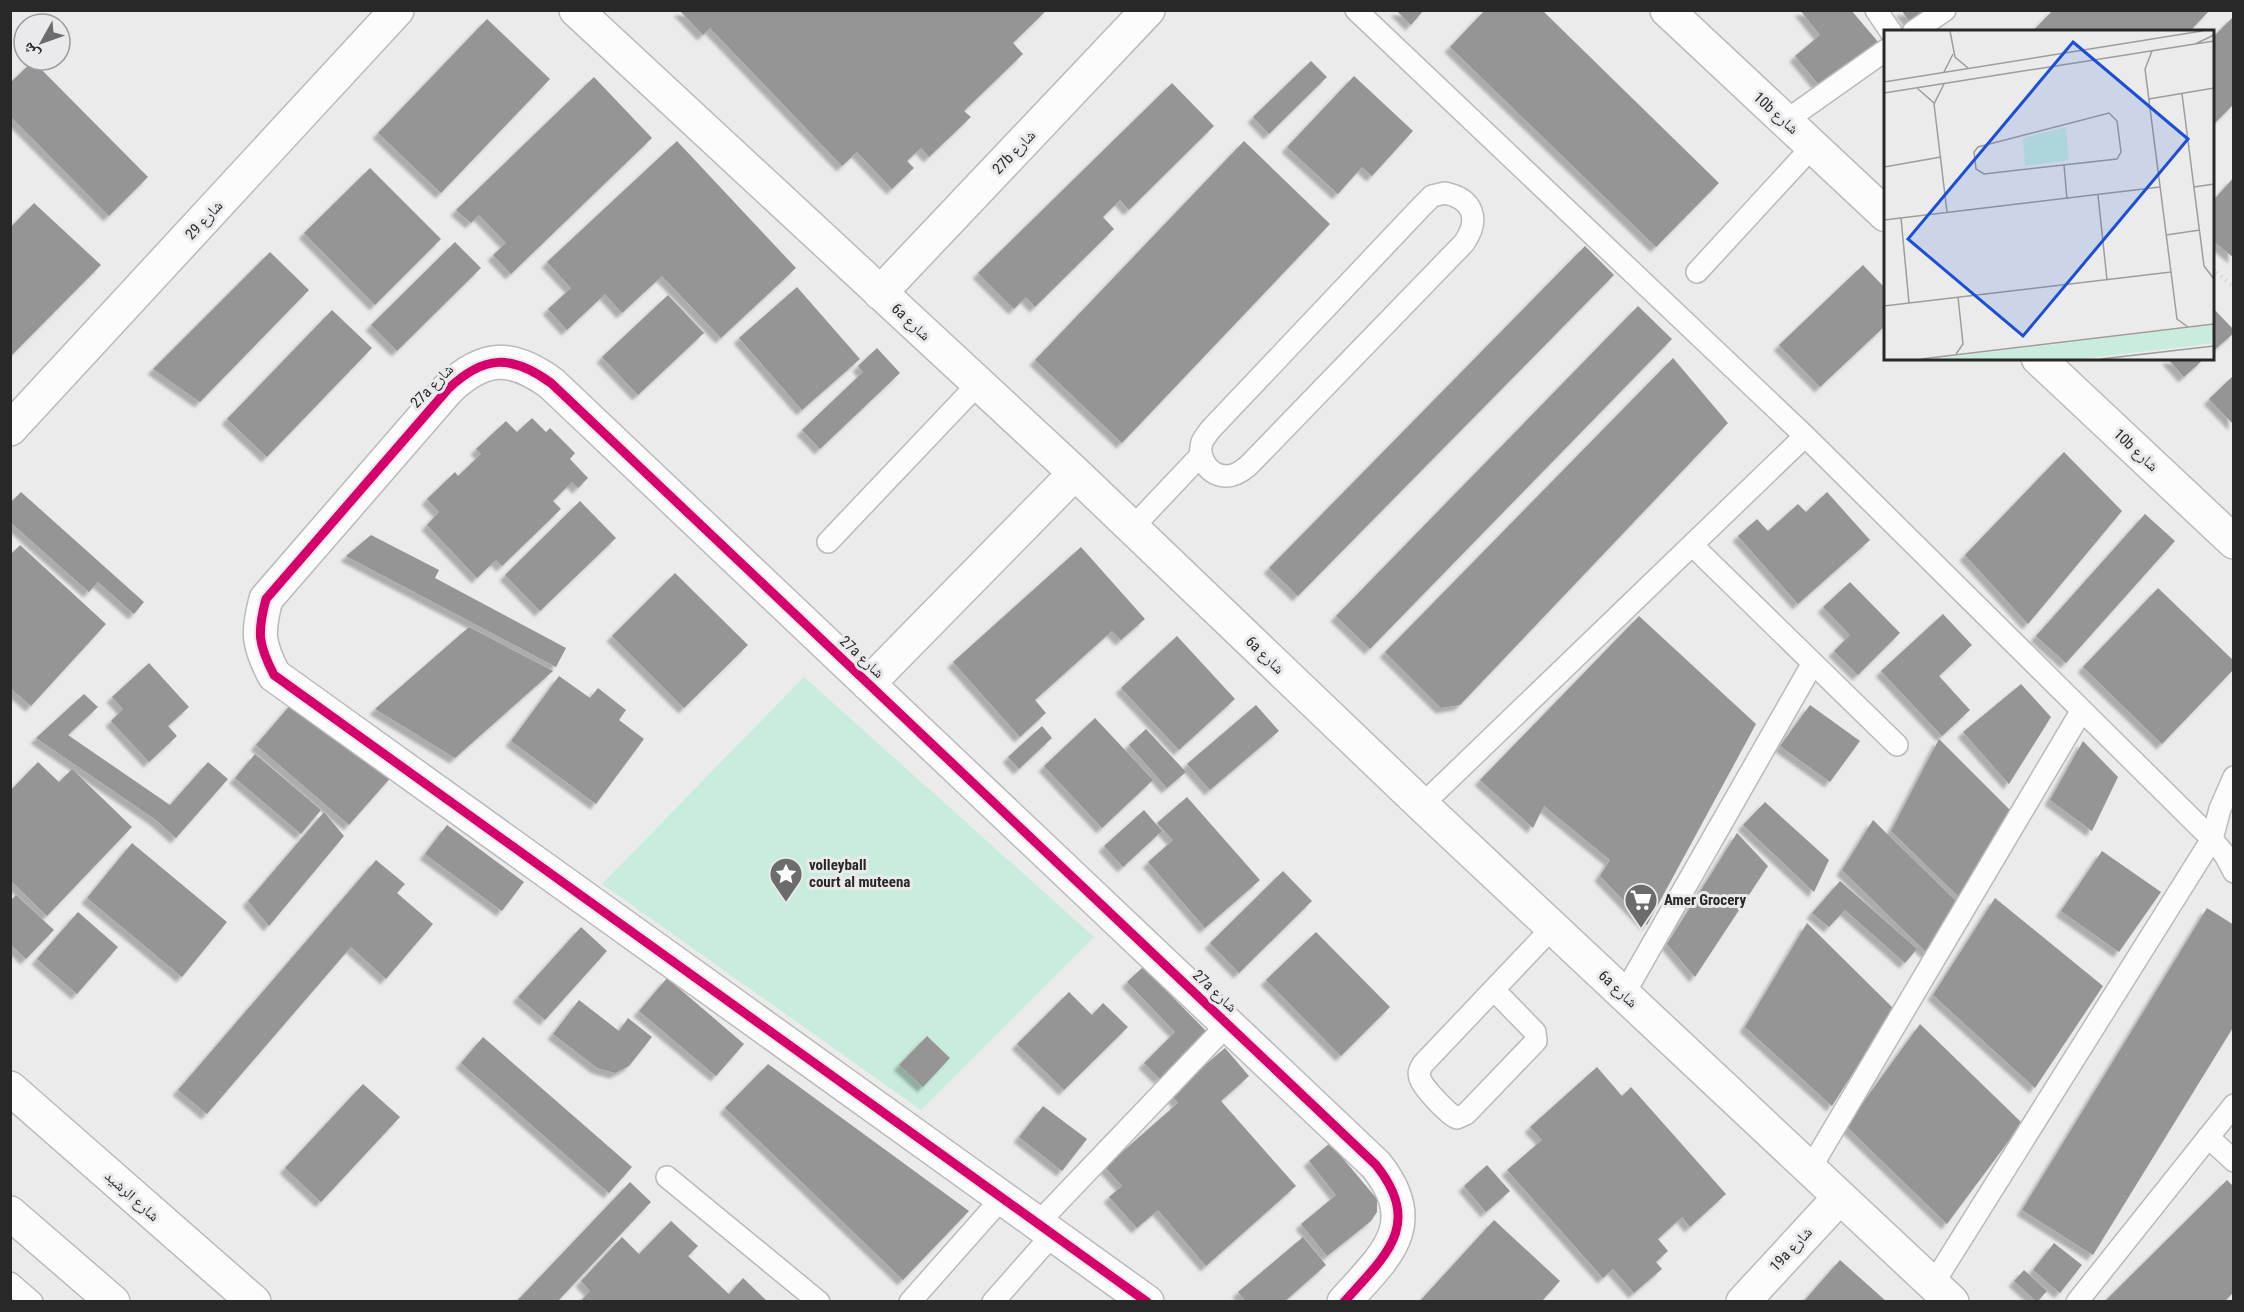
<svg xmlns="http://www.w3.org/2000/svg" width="2244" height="1312" font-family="'Roboto Condensed','Noto Naskh Arabic',sans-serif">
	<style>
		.green { fill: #c8eddc }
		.building { fill: #969596; filter: url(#shadow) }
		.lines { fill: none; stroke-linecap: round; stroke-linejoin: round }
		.service-casing { stroke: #bababa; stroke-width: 24 }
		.minor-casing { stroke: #bababa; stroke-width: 36 }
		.secondary-casing { stroke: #bababa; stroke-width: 36 }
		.path { stroke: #d6d6d7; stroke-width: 4; stroke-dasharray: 1.5 4.5; stroke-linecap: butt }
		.service { stroke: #fcfcfc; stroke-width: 21 }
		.minor { stroke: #fcfcfc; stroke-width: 33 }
		.secondary { stroke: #fcfcfc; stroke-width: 33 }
		.cycleway-casing { stroke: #eaeaec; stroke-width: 13 }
		.cycleway { stroke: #d6006c; stroke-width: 9 }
		.labels { text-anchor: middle; stroke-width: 6; stroke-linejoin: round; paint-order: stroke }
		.street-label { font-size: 15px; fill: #282829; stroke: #eaeaec }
		.poi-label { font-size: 15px; font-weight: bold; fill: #282829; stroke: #eaeaec; text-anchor: start }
		.inset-road { fill: none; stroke: #9d9d9d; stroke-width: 1.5 }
		.view { fill: #1d4ed8; fill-opacity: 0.15; stroke: #1d4ed8; stroke-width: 3 }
		.inset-edge { fill: none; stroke: #282829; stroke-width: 3 }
	</style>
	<defs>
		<filter id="shadow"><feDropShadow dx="-5.5" dy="5.5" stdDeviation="1.5" flood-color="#0004"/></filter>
	</defs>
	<rect width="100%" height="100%" fill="#ebebeb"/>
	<path class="green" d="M804 677 1094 937 921 1110 602 884Z"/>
	<path class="building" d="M679 10H1047L1013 43 1023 54 964 111 971 117 929 157 921 148 907 161 914 168 892 189 857 152 842 166 710 28 703 35Z
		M1396 10H1424L1411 25Z
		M1485 10H1542L1719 183 1656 247 1450 47Z
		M1800 10H1851L1879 43 1823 90 1795 56 1820 35Z
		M1901 10H1933L1913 26Z
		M2053 10H2210L2189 32H2032Z
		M2234 16V104L2212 126V38Z
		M487 19 550 79 441 193 378 133Z
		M33 61 148 177 109 216 10 116V83Z
		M1311 61 1327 77 1269 134 1253 117Z
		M1354 76 1413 131 1372 176 1362 167 1338 194 1287 147Z
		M594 77 652 138 511 274 493 255 506 243 479 215 471 223 456 210Z
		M1172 83 1214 126 1129 210 1120 200 1103 217 1114 229 1035 307 1026 297 1014 309 978 273Z
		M677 141 796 268 721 338 662 276 622 313 605 294 567 330 548 309 571 288 547 262Z
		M1244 141 1330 224 1122 443 1035 360Z
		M370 168 441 239 375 305 304 233Z
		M2234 177V258L2212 240V202Z
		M34 203 101 265 10 357V228Z
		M455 242 481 268 397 351 371 325Z
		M1585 246 1614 275 1298 596 1269 568Z
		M270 252 309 290 200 402 153 369Z
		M1863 265 1886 289V325L1820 387 1779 345Z
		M797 287 860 359 802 410 739 338Z
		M668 295 704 333 638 395 602 357Z
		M1638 306 1672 339 1370 649 1336 616Z
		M2212 307 2234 330V333L2212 352Z
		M332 310 372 348 267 457 227 419Z
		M877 348 900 373 820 449 802 430 863 372 858 366Z
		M1673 358 1728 423 1460 705 1441 708 1385 652Z
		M2167 358H2205L2184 377Z
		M2234 375V425L2209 399Z
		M532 418 546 432 550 428 575 453 570 459 588 478 578 488 572 482 553 501 561 509 502 566 496 560 477 578 427 525 439 512 427 499 455 472 458 476 481 454 476 449 506 421 517 432Z
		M2064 452 2122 511 2028 624 1965 555Z
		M21 492 144 602 134 614 98 582 89 592 10 522V503Z
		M1827 492 1870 540 1798 604 1738 536 1757 519 1768 531 1798 504 1806 512Z
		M580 501 616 538 540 611 505 575Z
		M2145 514 2175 541 2066 663 2036 636Z
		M371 535 439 570 435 578 566 648 556 667 346 556Z
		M20 545 106 624 31 706 10 688V555Z
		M1081 547 1145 619 1121 640 1112 631 1035 700 1046 713 1020 737 953 662Z
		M675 573 748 645 684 708 612 636Z
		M1850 582 1900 633 1858 675 1834 651 1850 635 1823 607Z
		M2158 588 2234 661V669L2162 744 2083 667Z
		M1943 614 1972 645 1939 676 1970 710 1942 736 1881 671Z
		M1639 616 1756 724 1647 925 1600 876 1610 860 1544 806 1533 828 1480 780Z
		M469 627 553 671 455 758 375 709Z
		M1177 636 1235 699 1179 750 1121 688Z
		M149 663 189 707 168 726 177 736 149 762 111 721 123 709 112 697Z
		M559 676 590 698 598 688 626 710 619 720 644 739 596 804 511 741Z
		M2021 684 2051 717 2009 784 1963 732Z
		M84 694 98 707 68 735 170 805 208 762 228 779 176 838 156 820 36 738Z
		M293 702 393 775 349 825 256 745Z
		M1256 705 1279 731 1210 790 1187 764Z
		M1810 705 1860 741 1830 782 1780 746Z
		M1095 718 1153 780 1102 828 1044 766Z
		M1042 726 1052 738 1019 769 1008 757Z
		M1146 729 1186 772 1167 788 1129 745Z
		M1939 739 2012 812 1962 900 1891 831Z
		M2083 741 2118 777 2092 831 2050 800Z
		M255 754 321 810 301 834 235 778Z
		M38 762 59 782 72 769 132 827 47 916 12 882 10 884V791Z
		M1187 797 1260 880 1205 928 1148 862 1173 840 1157 823Z
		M1765 802 1829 860 1814 892 1743 825Z
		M1144 810 1162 831 1123 867 1104 846Z
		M324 812 344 836 269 926 248 901Z
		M1873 820 1957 902 1928 954 1842 870Z
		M447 825 524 882 502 911 425 854Z
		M1737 833 1768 866 1695 977 1667 944Z
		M132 843 227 922 182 977 87 898Z
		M2102 851 2161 892 2119 952 2061 911Z
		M376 860 405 884 397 893 433 924 386 979 351 947 207 1114 178 1090Z
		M1283 871 1312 901 1239 973 1210 943Z
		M1840 881 1917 949 1905 963 1845 910 1829 927 1812 913Z
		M16 895 54 930 26 959 10 944V901Z
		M1995 898 2103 986 2035 1088 1933 995Z
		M2207 908 2234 925V1026L2093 1255 2022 1210Z
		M78 912 118 947 77 994 37 959Z
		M1807 923 1894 1009 1832 1106 1745 1027Z
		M581 927 607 951 545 1020 518 997Z
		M1316 932 1390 1007 1341 1056 1266 980Z
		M1143 967 1207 1032 1160 1079 1144 1063 1175 1032 1127 982Z
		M667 978 744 1044 716 1076 639 1011Z
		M1069 992 1092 1015 1103 1003 1128 1027 1064 1090 1017 1044Z
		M579 1000 619 1031 628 1018 652 1037 629 1066 615 1073 597 1068 553 1034Z
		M1920 1024 2022 1123 1947 1224 1846 1126Z
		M927 1036 950 1058 923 1087 899 1065Z
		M483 1037 632 1167 609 1193 461 1063Z
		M1225 1048 1249 1076 1221 1101 1296 1186 1206 1266 1158 1210 1137 1228 1109 1197 1122 1186 1105 1167 1178 1103 1171 1094Z
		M768 1064 969 1211 903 1280 725 1108Z
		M1597 1067 1622 1096 1631 1087 1726 1194 1690 1227 1682 1217 1658 1239 1668 1251 1656 1262 1662 1269 1634 1293 1613 1269 1603 1278 1507 1170 1542 1140 1530 1127Z
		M363 1084 400 1117 321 1202 285 1168Z
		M1043 1106 1087 1139 1062 1171 1019 1137Z
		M1330 1143 1377 1199V1212L1371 1221 1327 1256 1301 1224 1336 1195 1309 1161Z
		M1487 1165 1510 1191 1486 1212 1464 1186Z
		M2227 1180 2234 1187V1292L2224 1302H2104Z
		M630 1182 651 1202 557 1302H516Z
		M1494 1220 1560 1281 1541 1302H1419Z
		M671 1221 698 1246 688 1256 729 1294 743 1278 768 1302H580L590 1291 581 1281 622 1237 639 1254Z
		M1303 1237 1326 1265 1284 1302H1246L1238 1292Z
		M2054 1243 2082 1265 2060 1293 2033 1270Z
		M1840 1260 1887 1302H1803Z
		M2024 1270 2047 1291 2037 1302 2014 1281Z"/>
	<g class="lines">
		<g class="service-casing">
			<path id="service" d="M1356 10 1805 436 2212 839 2225 855 2234 872
				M1876 10 1891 32
				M1913 32 1945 10
				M1784 122 1886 50
				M1445 193C1474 199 1480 220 1464 243L1248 466C1242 471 1235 476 1227 476 1209 476 1197 458 1202 442 1204 438 1208 433 1210 430L1422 206 1432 196Z
				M1697 272 1813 146
				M1132 528 1201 455
				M828 542 978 384
				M1692 545 1897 745
				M1422 805 1805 436
				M1494 990 1535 1032 1536 1041 1466 1114 1457 1118C1449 1115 1422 1087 1420 1078 1418 1072 1420 1069 1423 1064L1553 927
				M1624 994 1813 663
				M2208 1137 2234 1161
				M1810 1169 2082 710
				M667 1177 819 1302
				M1038 1223 1228 1024
				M10 1283 32 1302
				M1933 1284 2212 839 2220 809 2234 777
				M910 1302 1002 1198
				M993 1302 1053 1234
				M2077 1302 2234 1105"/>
		</g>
		<g class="minor-casing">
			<path id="minor" d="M576 10 1075 473 1422 805 1952 1302
				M1667 10 1886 215
				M880 293 1148 10
				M2038 358 2234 542
				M10 429 397 10
				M868 684 1075 473
				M1147 1302 274 675C258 644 257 633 266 599L448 389C484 355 511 354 551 383L1376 1165C1424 1225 1385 1256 1344 1302
				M1743 1302 1840 1197"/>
		</g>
		<g class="secondary-casing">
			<path id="secondary" d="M10 1088 254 1302
				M10 1213 113 1302"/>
		</g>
		<path class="path" d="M2212 268 2234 287"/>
		<use href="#service" class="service"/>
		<use href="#minor" class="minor"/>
		<use href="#secondary" class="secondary"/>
		<g class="cycleway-casing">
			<path id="cycleway" d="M1147 1302 274 675C258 644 257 633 266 599L448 389C484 355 511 354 551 383L1376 1165C1424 1225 1385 1256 1344 1302"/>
		</g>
		<use href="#cycleway" class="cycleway"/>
	</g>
	<defs>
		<g id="sight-pin" transform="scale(1.725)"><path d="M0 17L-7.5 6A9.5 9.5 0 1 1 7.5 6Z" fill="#6c6c6d" stroke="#eaeaec"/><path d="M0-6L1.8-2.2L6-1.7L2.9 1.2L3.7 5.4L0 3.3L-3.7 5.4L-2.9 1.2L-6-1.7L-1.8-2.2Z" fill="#fff"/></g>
		<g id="supermarket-pin" transform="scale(1.725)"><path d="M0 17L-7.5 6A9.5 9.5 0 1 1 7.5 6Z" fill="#6c6c6d" stroke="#eaeaec"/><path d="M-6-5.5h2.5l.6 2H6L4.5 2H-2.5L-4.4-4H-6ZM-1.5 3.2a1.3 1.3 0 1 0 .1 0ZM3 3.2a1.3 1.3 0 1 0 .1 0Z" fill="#fff"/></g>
	</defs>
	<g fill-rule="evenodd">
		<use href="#sight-pin" x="786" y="874"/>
		<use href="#supermarket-pin" x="1641" y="900"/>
	</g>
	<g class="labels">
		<g class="street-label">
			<text transform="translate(1776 113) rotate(42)" y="5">10b شارع</text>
			<text transform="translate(1014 152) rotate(-46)" y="5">27b شارع</text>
			<text transform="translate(204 220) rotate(-47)" y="5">شارع 29</text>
			<text transform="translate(911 322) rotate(43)" y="5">6a شارع</text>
			<text transform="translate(432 386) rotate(-46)" y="5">27a شارع</text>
			<text transform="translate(2136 450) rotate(43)" y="5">10b شارع</text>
			<text transform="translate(1265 655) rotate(44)" y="5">6a شارع</text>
			<text transform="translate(862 657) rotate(43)" y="5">27a شارع</text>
			<text transform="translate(1618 989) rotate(43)" y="5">6a شارع</text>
			<text transform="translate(1215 991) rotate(43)" y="5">27a شارع</text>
			<text transform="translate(132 1196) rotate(42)" y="5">شارع الرشيد</text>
			<text transform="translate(1791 1249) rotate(-47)" y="5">19a شارع</text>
		</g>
		<g class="poi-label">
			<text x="809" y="870">volleyball<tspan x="809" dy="17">court al muteena</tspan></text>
			<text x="1664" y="905">Amer Grocery</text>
		</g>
	</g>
	<g transform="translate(1884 30)">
		<rect width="330" height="330" fill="#ebebeb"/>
		<path d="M182 97 185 130 141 136 139 108ZM330 295V313L197 329H50Z" fill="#c8eddc"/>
		<path class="inset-road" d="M66 1 71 27 84 38M311 14 330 5M268 21 261 39 293 289 304 297M60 42 69 24M0 52 318 1M60 54 50 74 63 182M33 58 50 73M0 63 330 11M298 64 320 236 330 249M265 69 330 58M225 83 233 91 237 122 233 129 100 144 92 139 90 122 94 117ZM180 135 183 169M0 137 57 127M310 157 330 154M214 165 223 250M17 188 25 273M0 190 276 157M282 205 316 200M0 276 287 242M72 324 79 314 74 267M37 329 330 294M217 329 330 316"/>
		<path class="view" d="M189 12 304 109 139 306 24 209Z"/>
		<rect width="330" height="330" class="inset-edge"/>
	</g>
	<rect width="2244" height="1312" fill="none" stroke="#282829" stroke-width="24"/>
	<g transform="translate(42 42) rotate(230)"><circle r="28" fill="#eaeaec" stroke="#9c9c9e" stroke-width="1.5"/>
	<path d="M0-4.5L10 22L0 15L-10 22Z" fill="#6c6c6d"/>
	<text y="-9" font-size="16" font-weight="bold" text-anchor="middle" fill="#282829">ش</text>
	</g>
</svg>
